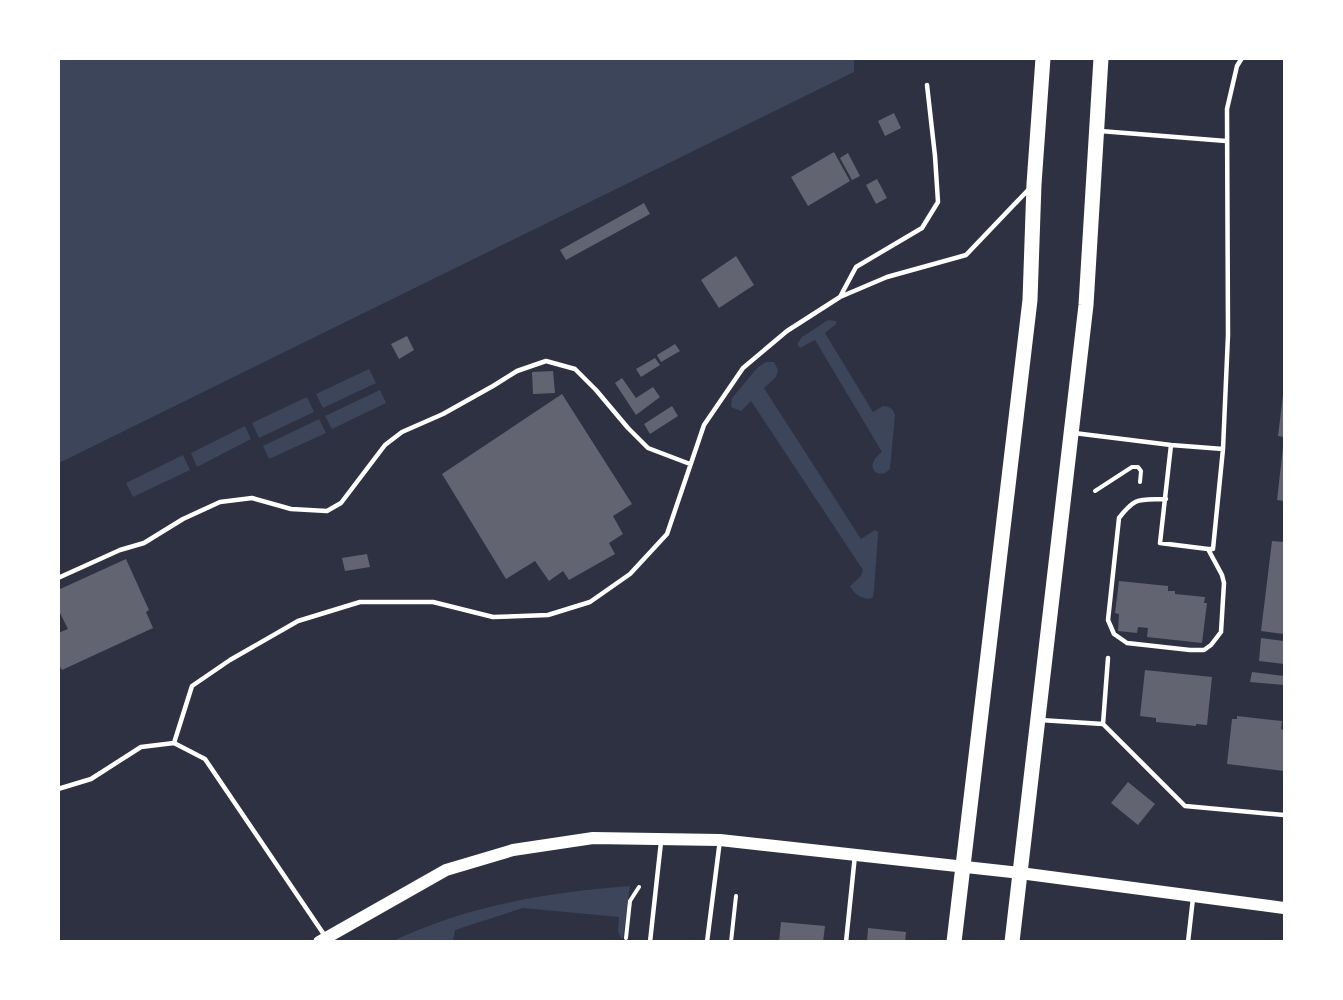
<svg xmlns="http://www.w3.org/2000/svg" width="1343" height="1000" font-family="Commissioner,sans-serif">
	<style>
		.green { fill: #3c4559 }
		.building { fill: #626471 }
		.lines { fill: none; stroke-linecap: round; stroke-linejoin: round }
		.path { stroke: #fff; stroke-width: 4 }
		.service { stroke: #fff; stroke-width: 4.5 }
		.secondary { stroke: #fff; stroke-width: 12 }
		.primary { stroke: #fff; stroke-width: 15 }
	</style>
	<rect width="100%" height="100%" fill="#2d3142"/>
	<path class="green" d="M58 59 854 58V72L59 463Z
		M828 320 836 321V324L825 333 873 412 883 406C890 407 893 408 895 415L890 469C878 482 862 466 882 452L815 340 800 348 797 344 802 337Z
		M766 362H774L778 370 776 377 764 388 861 539 875 530 878 532V535L874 590 873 597 870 599C860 598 855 595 850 586L861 576 863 570 751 401 741 411 731 407 732 398 758 367Z
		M369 369 376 383 323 408 316 394Z
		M380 390 386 403 332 429 325 416Z
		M307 397 314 412 259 438 252 423Z
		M319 419 326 433 269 459 263 446Z
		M245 426 251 439 197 467 191 453Z
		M183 455 190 470 133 497 126 483Z
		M630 886 623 938H621L618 931 619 917 523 908 455 930 453 941 391 942C466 906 548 892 630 886Z"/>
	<path class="building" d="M894 113 901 128 885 136 878 121Z
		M834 152 850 181 808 206 791 177Z
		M848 153 860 176 852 180 840 158Z
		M877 179 887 198 876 204 866 185Z
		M644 203 650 214 566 260 560 250Z
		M736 256 754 285 719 308 701 280Z
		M407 336 414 350 399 359 391 344Z
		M675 344 680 351 661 362 657 355Z
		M655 358 660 365 641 377 636 369Z
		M553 371 555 393 533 394 532 372Z
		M622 378 636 398 653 387 660 397 636 415 615 383Z
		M562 394 632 504 613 516 623 534 609 543 615 554 569 580 563 571 549 581 535 561 506 579 442 474Z
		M1283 395H1284V437L1278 436Z
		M672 406 678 416 650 434 644 424Z
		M1283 447H1284V501L1277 500Z
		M1272 541 1284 542V634L1261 631Z
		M367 554 370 567 345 571 342 558Z
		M126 559 149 610 146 612 153 628 62 670 58 664V633L68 629 58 609V590Z
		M1119 581 1168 586V591H1175V594L1205 597 1204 603H1207L1202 643 1147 637 1148 628 1138 627 1137 633 1118 631 1119 614 1115 613Z
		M1261 638 1284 641V664L1259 661Z
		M1145 670 1212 677 1207 725 1196 724V726L1156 722V718L1140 716Z
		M1252 672 1284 676V685L1250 682Z
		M1237 716 1282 721 1281 729 1284 730V771L1227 764 1232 719H1237Z
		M1128 782 1155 804 1138 825 1111 803Z
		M781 922 825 926 823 942H779Z
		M868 928 906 932 905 942H867Z"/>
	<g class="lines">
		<path class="path" d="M1095 491 1132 467H1138L1141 471 1140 482
			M626 938 630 901 639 887
			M731 942 736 896"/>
		<path class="service" d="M1100 131 1226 141
			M840 297 887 277 966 255 1030 188
			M1074 433 1171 445 1223 449 1228 335 1227 109 1237 66 1242 58
			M1171 445 1160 543 1208 549H1213L1223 449
			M1166 499C1139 500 1136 496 1119 518L1108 620 1114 634 1127 643 1190 650H1204L1211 645 1221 632 1224 583 1222 575 1208 549
			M58 578 120 550 144 543 183 519 220 502 252 498 291 509 327 511 341 503 385 445 402 432 443 414 493 386 517 371 546 361 575 369 596 390 628 428 648 448 690 464
			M1040 720 1103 724 1185 806 1284 815
			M1103 724 1108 658
			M174 743 192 686 230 660 298 621 360 602H433L493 617 548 615 590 602 630 574 667 534 704 425 743 368 787 331 840 297 856 267 922 228 938 202 935 156 927 85
			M58 789 91 779 141 747 174 743 205 759 325 936
			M650 942 661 842
			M707 942 720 840
			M846 942 855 855
			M1188 942 1193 898"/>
		<path class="secondary" d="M319 942 446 870 513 850 593 838 720 840 1020 873 1284 908"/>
		<path class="primary" d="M954 942 1030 300 1034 184 1043 58
			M1012 942 1086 305 1101 58"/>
	</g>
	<rect width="1343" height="1000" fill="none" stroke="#ffffff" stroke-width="120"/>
</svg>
